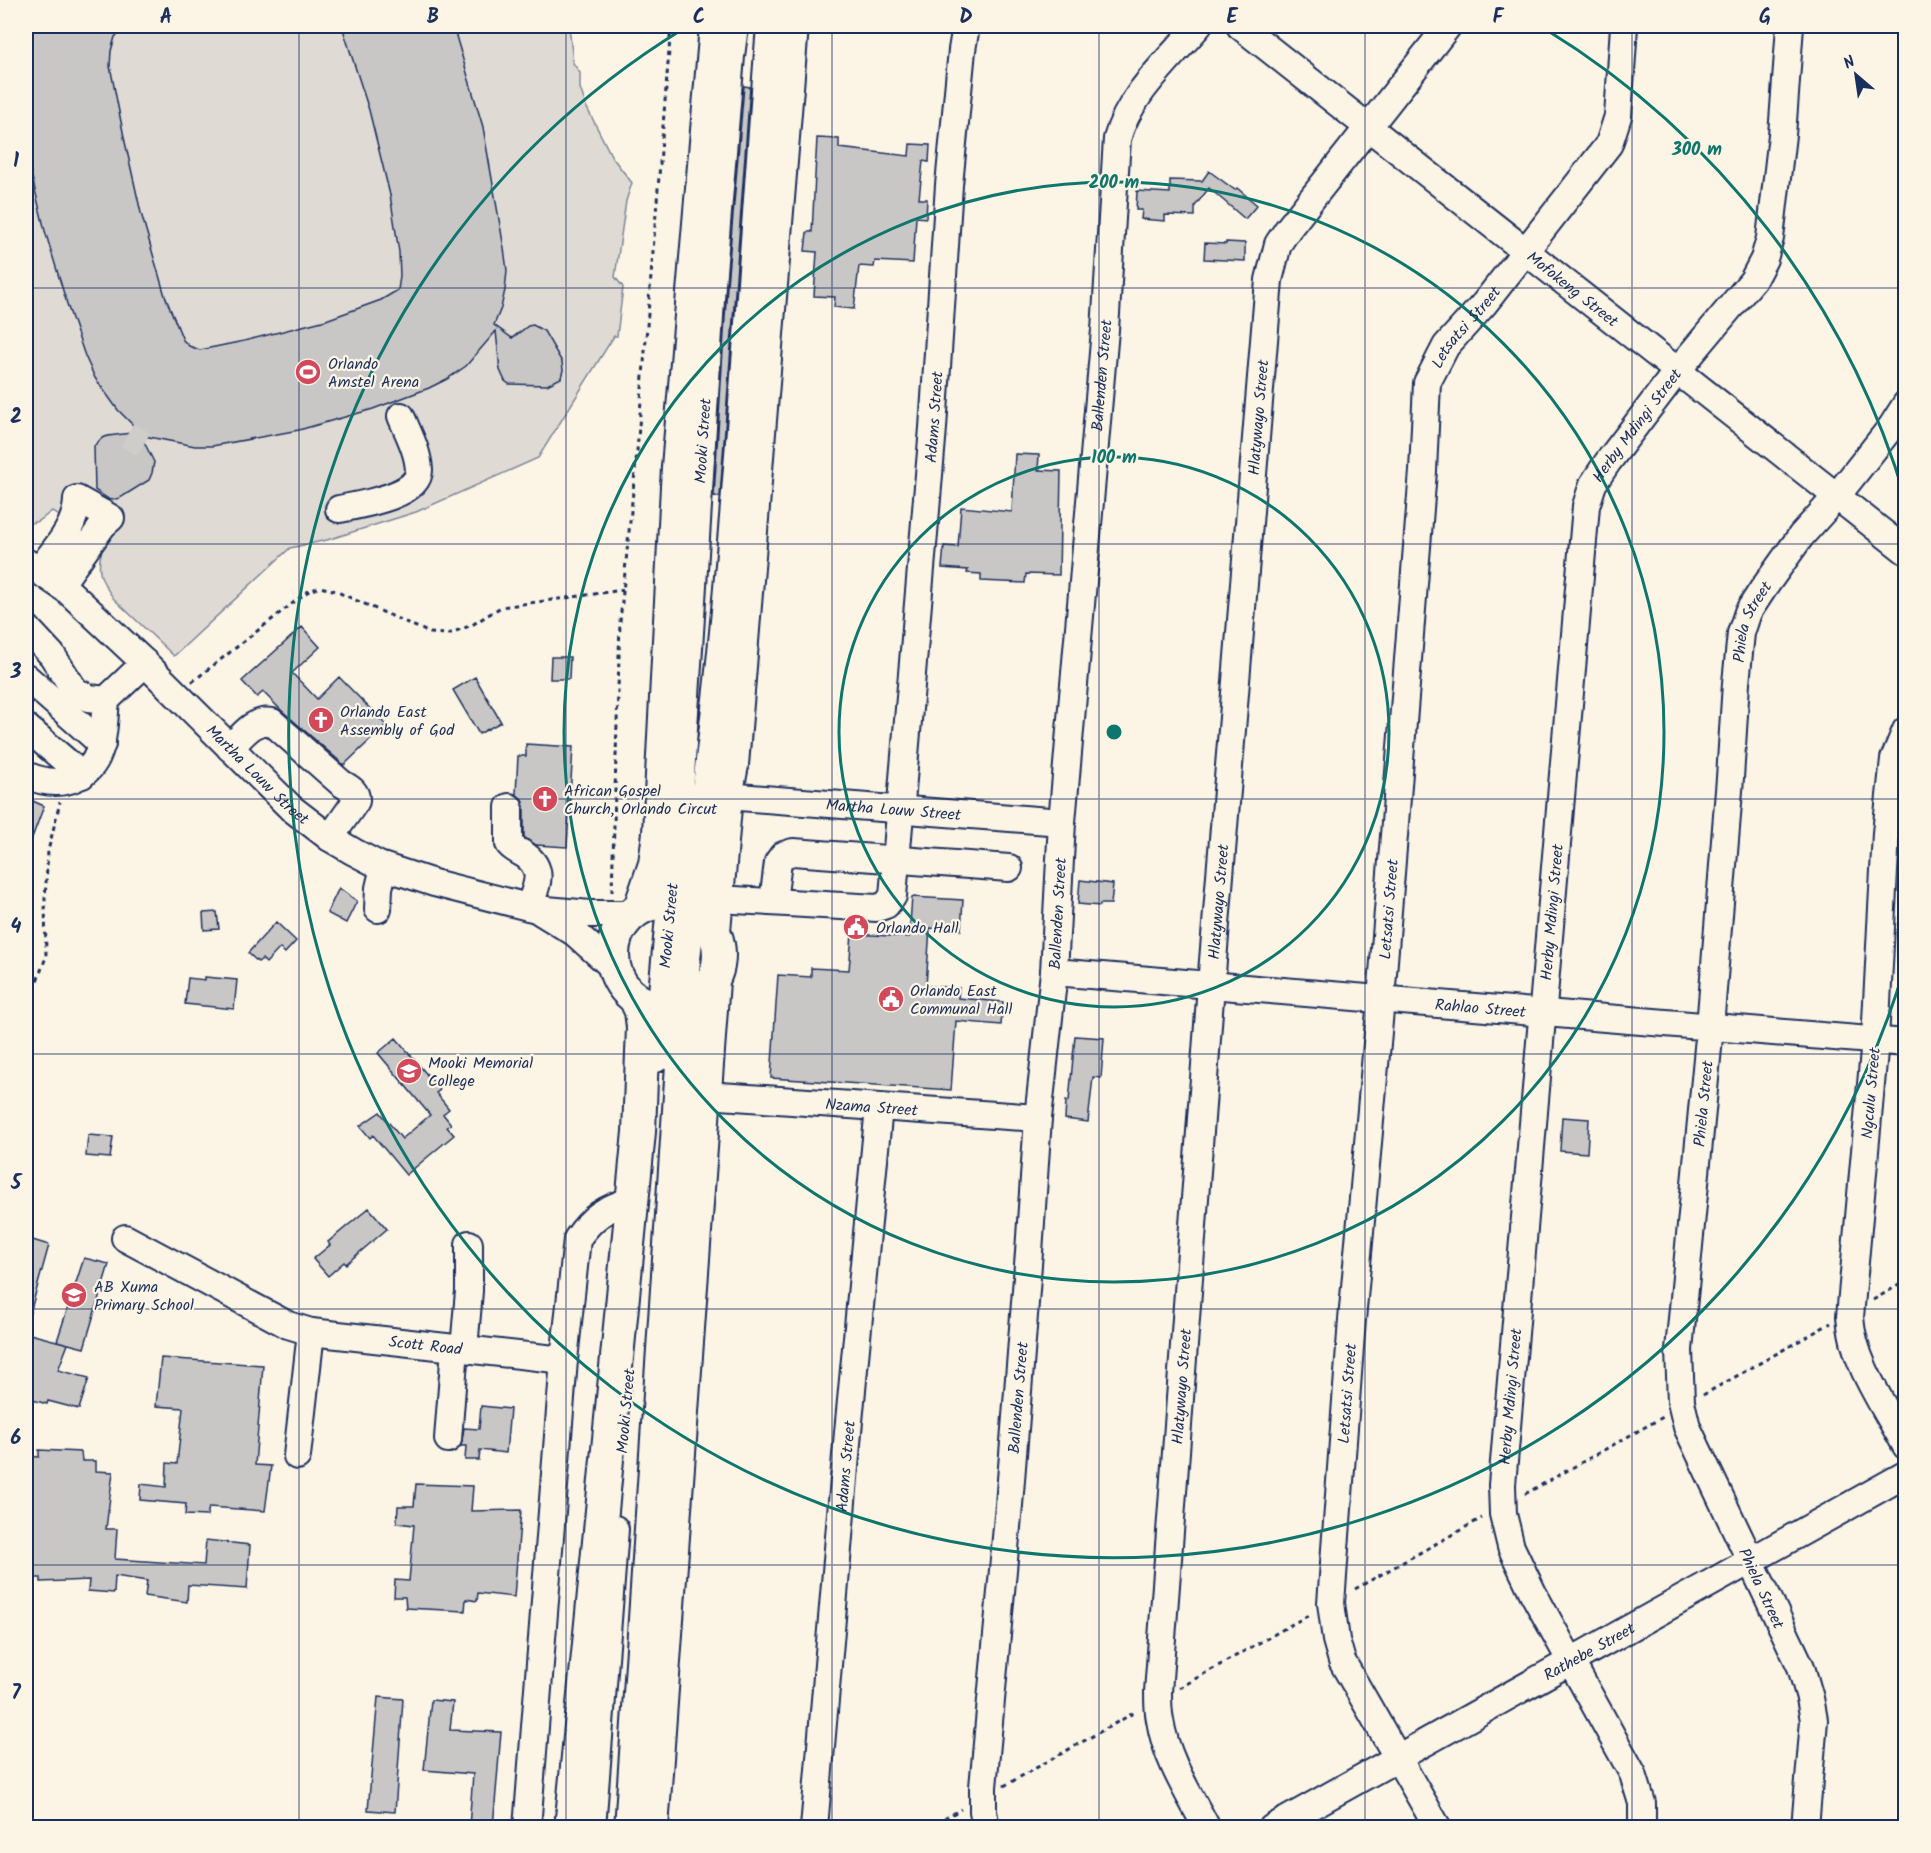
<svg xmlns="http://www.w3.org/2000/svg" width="1931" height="1853" font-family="Kalam,sans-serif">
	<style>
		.green { fill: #dfdbd4; stroke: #7d8599; stroke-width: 1.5 }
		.building { fill: #c8c7c6; stroke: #1b2f5e; stroke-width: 1.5 }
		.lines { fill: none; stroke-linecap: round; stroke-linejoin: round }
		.minor-tunnel { stroke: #cfcdca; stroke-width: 26; stroke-dasharray: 26 13; stroke-linecap: butt }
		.minor-casing { stroke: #1b2f5e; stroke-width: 30 }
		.major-casing { stroke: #1b2f5e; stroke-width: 36 }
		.path { stroke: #1b2f5e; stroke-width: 3; stroke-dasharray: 4.5 4.5; stroke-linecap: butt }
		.minor { stroke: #fcf5e5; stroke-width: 26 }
		.major { stroke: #fcf5e5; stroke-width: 32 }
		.grid { fill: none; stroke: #1b2f5e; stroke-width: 1.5; stroke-opacity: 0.55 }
		.ring { fill: none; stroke: #0f766e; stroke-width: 3 }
		.labels { text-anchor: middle; stroke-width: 4.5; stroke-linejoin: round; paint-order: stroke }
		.street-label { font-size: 16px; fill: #1b2f5e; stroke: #fcf5e5 }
		.poi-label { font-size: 16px; fill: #1b2f5e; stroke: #fcf5e5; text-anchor: start }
		.centre { fill: #0f766e; stroke: #fcf5e5; stroke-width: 3 }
		.ring-label { font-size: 18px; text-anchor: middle; font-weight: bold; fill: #0f766e; stroke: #fcf5e5; stroke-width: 4.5; stroke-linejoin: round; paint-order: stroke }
		.neatline { fill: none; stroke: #1b2f5e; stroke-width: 2 }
		.grid-label { font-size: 20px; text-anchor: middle; font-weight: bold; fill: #1b2f5e }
	</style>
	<rect width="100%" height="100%" fill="#fcf5e5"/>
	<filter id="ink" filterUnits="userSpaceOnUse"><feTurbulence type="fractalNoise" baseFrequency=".0167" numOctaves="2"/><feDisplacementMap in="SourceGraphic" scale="12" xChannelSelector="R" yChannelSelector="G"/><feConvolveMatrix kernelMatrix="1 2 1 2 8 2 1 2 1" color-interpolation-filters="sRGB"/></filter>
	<g filter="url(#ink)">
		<path class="green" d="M26 26H569L573 63 580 73V88L586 106 612 157 632 183 626 201 615 277 623 287 617 336H614L538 458 416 512 327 540 290 548 174 656 114 599C101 581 95 570 103 547L52 511 39 521 26 524Z"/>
		<path class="building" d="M26 26H126L115 37 111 51 110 66 125 142 141 213 165 296 183 340 189 346 200 350 244 341 326 320 381 300 398 290 400 276 399 252 390 195 369 110 342 26H453L483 127 504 248 507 271 505 290 501 308 494 325 512 338 528 326 533 325 544 331 562 362 563 370 561 378 547 385 509 384 505 381 500 370 496 331 466 366 447 379 429 388 373 409 299 430 212 446H195L144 436 118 410 95 378 85 356 68 307 45 231 26 153Z
			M744 86 750 87 720 497 714 496 727 285Z
			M817 138 839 139V148L909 156 910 144 930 145 929 162 923 161 919 199H927L926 218 916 217 913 263 875 261 874 267 859 266 854 309 834 307 835 297 814 296 817 252 805 251 807 232H812Z
			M1209 171 1235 190 1237 188 1257 205 1245 219 1209 188 1195 206V216L1165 215V221L1141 219 1142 210H1136L1137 191 1170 193V180L1202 181Z
			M1226 242 1245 243V261L1204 259 1205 243 1226 244Z
			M139 432 154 462 152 473 149 480 120 498 110 500 95 490 94 446 102 438 108 436Z
			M1015 454 1039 455 1038 470 1061 471 1059 575 1026 574 1025 583 981 581V574L967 573 968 570 942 568 944 546 958 547 961 507 1012 512Z
			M302 627 320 647 292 673 317 699 339 677 386 725 344 765 281 710 263 692 257 697 242 681Z
			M551 657H570L569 679H550Z
			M475 677 501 722 479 734 453 690Z
			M526 744 573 747 567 847 536 845 524 837V806L522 799 516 794 518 756H526Z
			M26 798 44 806 27 851H26Z
			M1080 880 1113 884 1111 904H1100V906L1078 904Z
			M339 888 357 901 346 923 327 913Z
			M912 897 963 900 961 930 930 928 926 986 959 988 958 998 1003 1002 1001 1025 956 1021 951 1090 771 1078 778 975 811 977V968L849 970 852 934 909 937Z
			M217 912 219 929 204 930 203 913Z
			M276 922 296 941 285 953 280 948 266 963 262 959 258 962 248 953Z
			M205 977 237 980 234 1009 185 1004 188 978 205 980Z
			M1075 1036 1104 1038 1101 1078 1093 1077 1088 1122 1065 1119 1066 1101H1069Z
			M396 1038 440 1090 436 1093 449 1109 443 1114 451 1124 447 1127 454 1135 406 1175 373 1135 370 1138 360 1126 380 1112 402 1139 430 1115 378 1053Z
			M1562 1117 1589 1119 1587 1153 1560 1151Z
			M88 1135 113 1137 110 1158 86 1156Z
			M369 1208 387 1229 346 1264 344 1262 328 1276 313 1259 330 1245 328 1242Z
			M26 1238 49 1245 30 1313 26 1312Z
			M84 1258 109 1264 84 1348 57 1341Z
			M26 1333 68 1344 58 1370 89 1378 79 1409 48 1401 47 1404 26 1398Z
			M161 1358 263 1365 255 1465 271 1466 265 1511 209 1507 207 1516 185 1515 186 1504 140 1500 141 1484 166 1487 167 1463 177 1464 183 1408 156 1406Z
			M481 1406 510 1409 506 1453 480 1450 479 1460H465L466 1446H461L464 1428 479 1429Z
			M39 1450 81 1452 82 1461H96V1471L113 1472 106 1529H117L115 1559 204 1565 206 1540 250 1545 247 1589 188 1585 187 1602 145 1596 147 1581 115 1576 114 1593 88 1591 89 1580 41 1582V1578H34L35 1574 26 1573V1456L39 1457Z
			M416 1484 473 1486 471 1511 521 1510 514 1597 478 1593 477 1601 466 1599 465 1611 406 1608 405 1597H394L395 1580 409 1581 414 1525 397 1523 398 1506H414Z
			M378 1697 403 1699 395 1812 368 1810Z
			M431 1700 453 1702 450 1730 501 1732 493 1827H469L473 1774 424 1770Z"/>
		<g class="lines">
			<path class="minor-tunnel" d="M127 435 144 444"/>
			<g class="minor-casing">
				<g id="minor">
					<path id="s1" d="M1240 26 1906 551"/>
					<path d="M339 509C359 505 419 496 419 470 418 451 408 433 401 416"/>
					<path id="s2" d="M26 562 68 591 145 663 291 808 330 838 354 852 379 865 434 883 536 909 590 914H633"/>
					<path d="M39 570C55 549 77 526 77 499L111 518 103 525 60 585"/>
					<path d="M26 627 52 655 75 691 89 698 106 700C103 729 106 765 75 778 59 785 42 782 26 775"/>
					<path d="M26 677 102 744"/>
					<path d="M106 700 145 663"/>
					<path d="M26 727 82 775"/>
					<path d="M1906 730 1894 759 1886 833 1875 1040 1850 1317C1853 1363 1884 1405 1906 1446"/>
					<path d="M230 748C241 737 254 718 272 722L341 783C349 788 357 791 356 801L330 838"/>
					<path id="s3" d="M726 796 1062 822"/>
					<path d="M509 807V844C514 850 519 851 525 855 546 870 536 888 529 907"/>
					<path id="s4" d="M717 899 877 908 886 905 893 896 933 428 949 185 962 50 966 26"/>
					<path d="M773 902 778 862 783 855 793 852 1009 868"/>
					<path d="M378 909 379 888 384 867"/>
					<path d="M541 912 575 933 615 969"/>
					<path id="s5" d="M1054 972 1906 1043"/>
					<path id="s6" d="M656 1059 679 807 712 284 731 56 735 26"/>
					<path id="s7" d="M706 1095 1038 1118"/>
					<path id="s8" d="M125 1238 288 1325 311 1332 564 1360"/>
					<path d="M464 1349 469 1291V1244"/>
					<path d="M448 1439 455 1348"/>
					<path d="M297 1456 311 1332"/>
					<path d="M527 1828 564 1360 577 1239C592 1217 605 1208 631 1201"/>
					<path d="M592 1828 615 1529"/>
					<path d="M628 1828 683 1005C693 880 711 757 723 632 742 430 754 228 770 26"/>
					<path id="s9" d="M814 1828 848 1432 879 1107"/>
					<path id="s10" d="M986 1828 983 1811V1787L1009 1505 1029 1252 1038 1118 1054 972 1062 822 1105 330 1117 139C1129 95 1169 60 1198 26"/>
					<path id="s11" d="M1207 1828C1189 1794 1166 1759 1160 1720 1158 1711 1158 1701 1158 1692L1211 985 1269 280 1278 244 1288 229 1448 26"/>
					<path id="s12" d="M1272 1828 1906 1474"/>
					<path id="s13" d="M1438 1828 1342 1661 1336 1640 1331 1603 1352 1320 1381 999 1423 471 1427 383 1446 346 1484 304 1609 144 1618 116 1624 26"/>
					<path id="s14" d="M1642 1828V1803L1633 1774 1533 1593 1511 1547 1503 1514 1502 1485 1586 506 1593 484 1607 463 1677 371 1753 280 1764 259 1770 238 1782 135 1790 26"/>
					<path id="s15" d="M1805 1828 1814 1720 1810 1698 1801 1667 1687 1427 1681 1402 1679 1350 1710 1027 1730 778 1736 683 1741 633 1748 612 1763 589 1801 536 1836 497 1892 426 1906 404"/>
				</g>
			</g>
			<g class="major-casing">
				<path id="major" d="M613 955a53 53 0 1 1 106 0a53 53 0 1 1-106 0Z
					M640 908 655 864 659 833 678 467 716 26
					M714 931 726 796 732 765 792 26
					M571 1828 639 1132 643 1027 641 1011 635 998
					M652 1828 713 981"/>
			</g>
			<path class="path" d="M192 682 307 592 320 587 333 590 430 633 448 634 472 625 501 607 623 590
				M612 892 620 622 637 451 671 26
				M26 1005 31 997 46 957 45 899 48 851 60 802
				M1873 1300 1906 1281
				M1703 1395 1831 1323
				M1525 1494 1663 1417
				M1355 1589 1482 1518
				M1179 1688 1312 1613
				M1004 1786 1137 1711
				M929 1828 961 1809"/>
			<use href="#minor" class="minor"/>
			<use href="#major" class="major"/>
		</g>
	</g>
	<path class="grid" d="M299 26V1828M566 26V1828M832 26V1828M1099 26V1828M1365 26V1828M1632 26V1828M26 288H1906M26 544H1906M26 799H1906M26 1054H1906M26 1309H1906M26 1565H1906"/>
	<g class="ring">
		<circle cx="1114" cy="732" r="275"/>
		<circle cx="1114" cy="732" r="550"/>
		<path d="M1905 966A825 825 0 1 1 683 29M1545 29A825 825 0 0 1 1905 498"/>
	</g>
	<defs>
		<g id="stadium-disc" transform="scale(1.35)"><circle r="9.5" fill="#d1495b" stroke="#fcf5e5"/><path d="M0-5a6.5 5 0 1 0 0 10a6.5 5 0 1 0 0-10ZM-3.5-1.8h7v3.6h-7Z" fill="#fff"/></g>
		<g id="church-disc" transform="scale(1.35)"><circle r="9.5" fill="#d1495b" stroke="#fcf5e5"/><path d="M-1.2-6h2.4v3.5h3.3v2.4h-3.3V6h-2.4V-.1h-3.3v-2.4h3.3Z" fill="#fff"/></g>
		<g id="civic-disc" transform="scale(1.35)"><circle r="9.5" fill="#d1495b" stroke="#fcf5e5"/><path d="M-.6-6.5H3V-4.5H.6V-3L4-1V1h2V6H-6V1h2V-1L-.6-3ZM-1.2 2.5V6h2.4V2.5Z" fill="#fff"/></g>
		<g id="university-disc" transform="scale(1.35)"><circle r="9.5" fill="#d1495b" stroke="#fcf5e5"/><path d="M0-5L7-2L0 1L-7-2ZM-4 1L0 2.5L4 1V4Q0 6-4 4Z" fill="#fff"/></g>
		<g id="school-disc" transform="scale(1.35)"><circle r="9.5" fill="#d1495b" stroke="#fcf5e5"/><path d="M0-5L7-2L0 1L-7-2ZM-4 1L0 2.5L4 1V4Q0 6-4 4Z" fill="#fff"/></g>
	</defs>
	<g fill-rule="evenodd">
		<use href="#stadium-disc" x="308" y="372"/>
		<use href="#church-disc" x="321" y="720"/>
		<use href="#church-disc" x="545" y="799"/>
		<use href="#civic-disc" x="856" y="927"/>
		<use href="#civic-disc" x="891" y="999"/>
		<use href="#university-disc" x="409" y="1071"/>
		<use href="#school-disc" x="74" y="1295"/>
	</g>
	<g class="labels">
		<g class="street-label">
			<text dy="6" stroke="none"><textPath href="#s1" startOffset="424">Mofokeng Street</textPath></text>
			<text dy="6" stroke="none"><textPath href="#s13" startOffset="1544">Letsatsi Street</textPath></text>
			<text dy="6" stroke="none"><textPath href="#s10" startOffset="1458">Ballenden Street</textPath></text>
			<text dy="6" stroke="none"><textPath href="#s4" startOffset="662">Adams Street</textPath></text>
			<text dy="6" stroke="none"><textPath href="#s11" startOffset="1425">Hlatywayo Street</textPath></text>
			<text dy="6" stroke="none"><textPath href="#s14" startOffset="1455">Herby Mdingi Street</textPath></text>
			<text dy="6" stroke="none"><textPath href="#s6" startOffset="620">Mooki Street</textPath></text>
			<text dy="6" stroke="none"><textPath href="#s15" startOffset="1240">Phiela Street</textPath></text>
			<text dy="6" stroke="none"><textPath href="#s2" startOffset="315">Martha Louw Street</textPath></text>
			<text dy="6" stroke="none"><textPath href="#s3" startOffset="168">Martha Louw Street</textPath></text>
			<text dy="6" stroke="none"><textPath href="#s11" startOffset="939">Hlatywayo Street</textPath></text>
			<text dy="6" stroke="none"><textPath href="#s13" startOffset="948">Letsatsi Street</textPath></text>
			<text dy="6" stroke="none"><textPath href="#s14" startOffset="951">Herby Mdingi Street</textPath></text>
			<text dy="6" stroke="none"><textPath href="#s10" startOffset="918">Ballenden Street</textPath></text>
			<text dy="6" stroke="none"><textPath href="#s6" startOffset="134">Mooki Street</textPath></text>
			<text dy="6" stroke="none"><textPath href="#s5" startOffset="428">Rahlao Street</textPath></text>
			<text transform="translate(1870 1093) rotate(-85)" y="6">Ngculu Street</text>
			<text dy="6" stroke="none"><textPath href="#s15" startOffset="754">Phiela Street</textPath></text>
			<text dy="6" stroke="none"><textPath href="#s7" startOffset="166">Nzama Street</textPath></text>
			<text dy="6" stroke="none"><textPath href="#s8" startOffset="324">Scott Road</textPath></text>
			<text dy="6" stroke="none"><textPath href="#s11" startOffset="453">Hlatywayo Street</textPath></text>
			<text dy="6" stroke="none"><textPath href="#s13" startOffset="462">Letsatsi Street</textPath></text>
			<text dy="6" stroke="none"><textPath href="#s14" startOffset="465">Herby Mdingi Street</textPath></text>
			<text dy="6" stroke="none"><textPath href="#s10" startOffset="432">Ballenden Street</textPath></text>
			<text transform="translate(625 1411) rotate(-85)" y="6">Mooki Street</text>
			<text dy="6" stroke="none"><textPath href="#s9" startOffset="363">Adams Street</textPath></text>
			<text transform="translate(1762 1588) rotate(65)" y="6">Phiela Street</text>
			<text dy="6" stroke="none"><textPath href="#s12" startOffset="363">Rathebe Street</textPath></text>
		</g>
		<g class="poi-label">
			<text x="328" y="369">Orlando<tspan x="328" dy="18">Amstel Arena</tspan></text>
			<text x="340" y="717">Orlando East<tspan x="340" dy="18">Assembly of God</tspan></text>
			<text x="564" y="796">African Gospel<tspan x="564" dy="18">Church, Orlando Circut</tspan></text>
			<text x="876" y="933">Orlando Hall</text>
			<text x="910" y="996">Orlando East<tspan x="910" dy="18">Communal Hall</tspan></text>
			<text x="428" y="1068">Mooki Memorial<tspan x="428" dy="18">College</tspan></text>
			<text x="94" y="1292">AB Xuma<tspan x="94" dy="18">Primary School</tspan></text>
		</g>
	</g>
	<circle cx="1114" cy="732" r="9" class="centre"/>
	<g class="ring-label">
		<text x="1697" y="155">300 m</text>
		<text x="1114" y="188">200 m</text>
		<text x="1114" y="463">100 m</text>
	</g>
	<rect width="1931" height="1853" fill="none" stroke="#fcf5e5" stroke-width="66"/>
	<g transform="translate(1856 75) rotate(331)" stroke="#fcf5e5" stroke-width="4.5" paint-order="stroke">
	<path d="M0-4.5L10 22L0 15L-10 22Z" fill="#1b2f5e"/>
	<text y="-9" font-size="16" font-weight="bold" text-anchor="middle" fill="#1b2f5e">N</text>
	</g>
	<rect x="33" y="33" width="1865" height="1787" class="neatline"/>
	<g class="grid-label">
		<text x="166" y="23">A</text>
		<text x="433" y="23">B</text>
		<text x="699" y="23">C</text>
		<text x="966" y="23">D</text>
		<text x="1232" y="23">E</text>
		<text x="1498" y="23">F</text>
		<text x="1765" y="23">G</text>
		<text x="16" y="167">1</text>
		<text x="16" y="423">2</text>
		<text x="16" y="678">3</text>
		<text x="16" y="933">4</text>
		<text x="16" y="1189">5</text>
		<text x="16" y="1444">6</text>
		<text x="16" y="1699">7</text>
	</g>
</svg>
